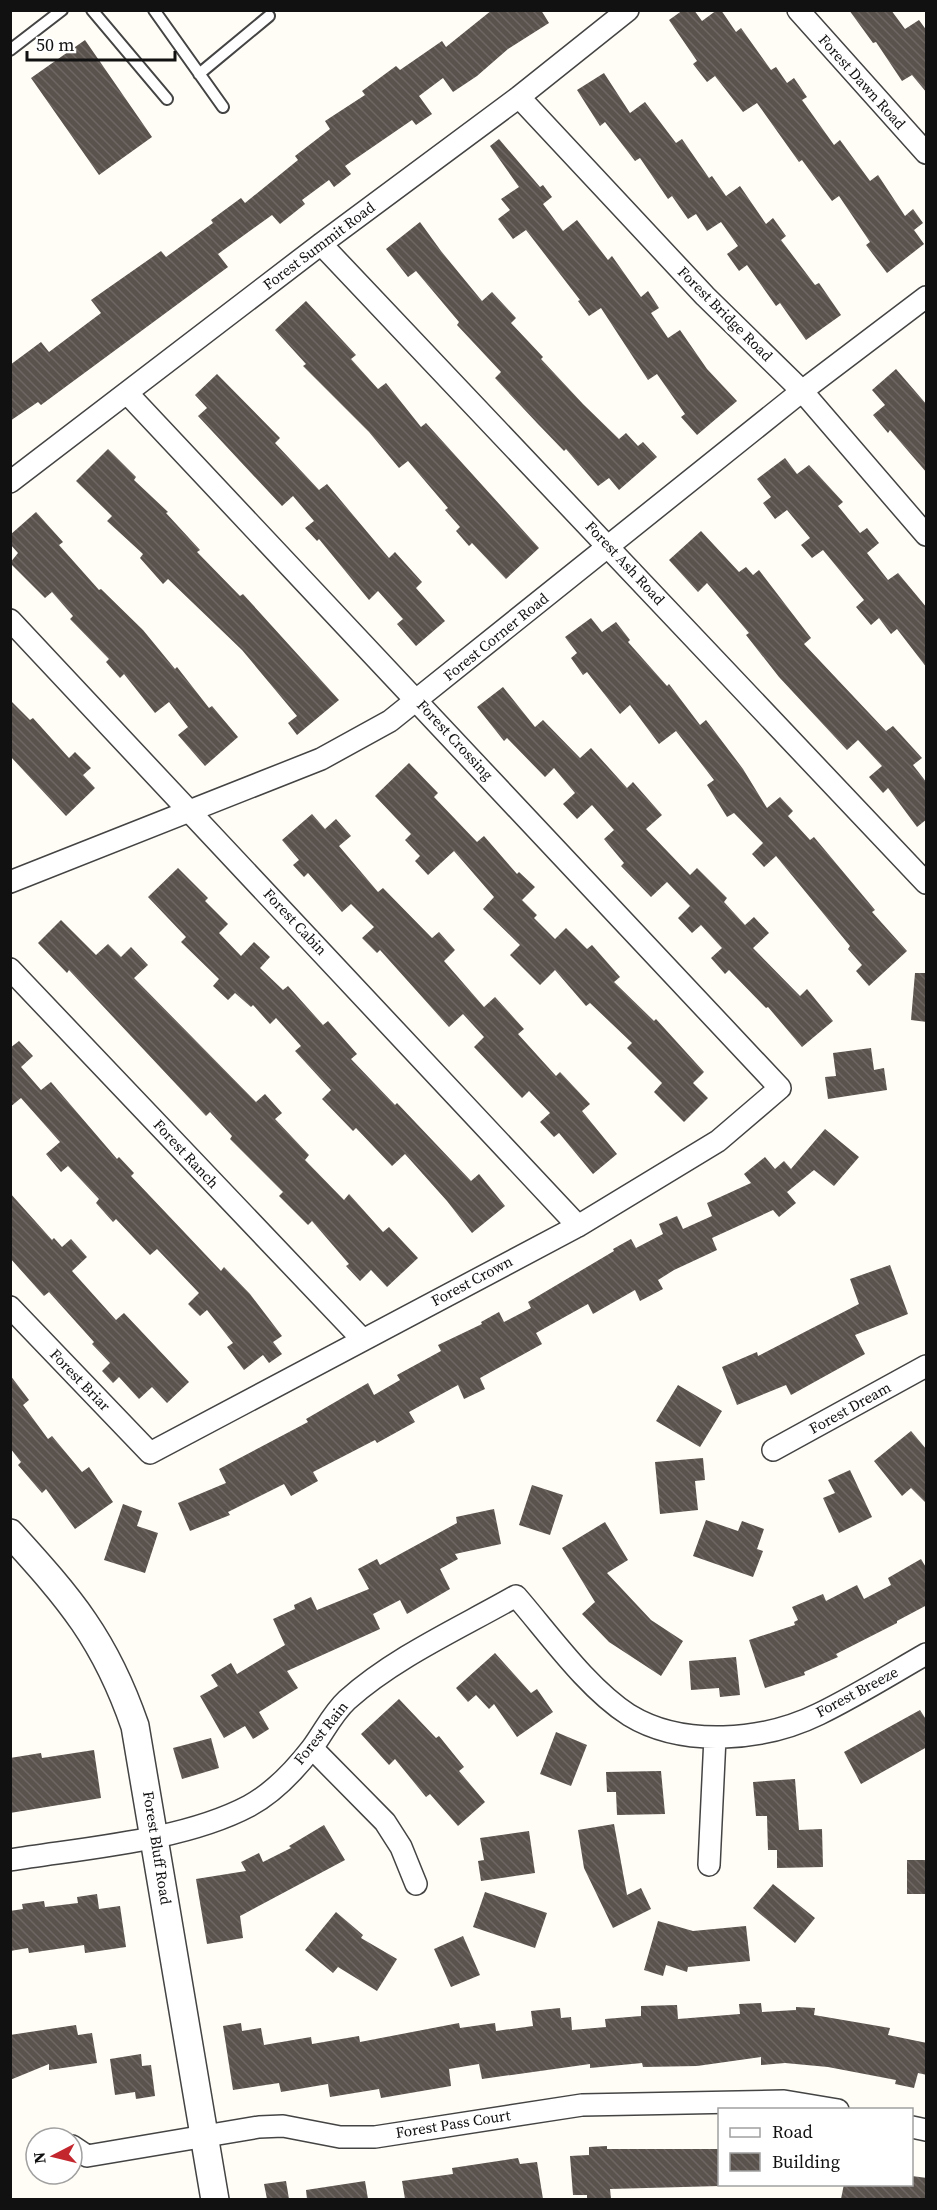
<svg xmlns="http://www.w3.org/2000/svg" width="937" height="2210" font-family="'Source Serif 4',serif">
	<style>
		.building { fill: url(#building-back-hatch) }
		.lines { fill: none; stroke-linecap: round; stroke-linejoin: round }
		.service-casing { stroke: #444; stroke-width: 14 }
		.minor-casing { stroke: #444; stroke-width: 24 }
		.tertiary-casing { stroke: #444; stroke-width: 30 }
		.service { stroke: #fff; stroke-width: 10 }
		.minor { stroke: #fff; stroke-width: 21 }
		.tertiary { stroke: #fff; stroke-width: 27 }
		.labels { text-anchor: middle; stroke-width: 6; stroke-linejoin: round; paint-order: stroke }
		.street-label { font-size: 15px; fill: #111; stroke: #fff }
	</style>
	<defs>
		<pattern id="building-back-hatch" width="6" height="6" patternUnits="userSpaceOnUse" patternTransform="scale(1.5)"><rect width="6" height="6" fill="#5a524d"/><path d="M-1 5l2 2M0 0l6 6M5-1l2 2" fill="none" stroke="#6d6662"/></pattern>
	</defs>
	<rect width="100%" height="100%" fill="#fffdf5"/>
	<path class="building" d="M492 10H541L549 23 508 49 477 76 453 92 443 78 419 96 432 114 416 125 412 120 345 166 351 174 334 187 329 180 302 200 305 204 280 224 272 215 218 254 228 267 41 405 38 402 10 421V365L41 342 49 352 101 313 91 300 161 251 166 257 213 223 211 220 241 198 245 203 298 160 295 156 330 129 325 121 365 95 362 91 396 66 400 70 442 41 446 47Z
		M683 10H694L702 21 717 10H721L736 32 741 28 771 70 776 67 787 83 794 78 807 97 802 100 834 145 840 140 870 181 878 175 905 216 913 209 923 223 914 230 924 244 887 273 866 245 870 242 839 196 832 201 802 160 799 162 757 103 743 112 715 76 707 82 693 64 697 61 669 20Z
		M849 10H891L905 29 919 20 927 31V93L912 75 902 81 876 42 873 43Z
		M85 40 152 137 99 175 31 78Z
		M604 73 630 113 645 102 676 143 682 139 709 178 712 176 726 196 740 186 766 224 773 218 786 236 781 240 815 285 819 283 841 315 806 340 780 303 776 306 747 265 739 271 727 254 738 246 721 222 707 231 696 214 688 219 672 196 668 199 640 158 635 161 605 122 600 126 577 90Z
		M499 139 540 187 543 185 552 197 543 204 563 231 577 220 608 260 612 256 641 297 648 291 659 308 651 313 668 338 680 330 707 369 737 401 697 435 681 417 685 414 657 374 648 380 601 308 589 316 578 301 580 300 526 230 513 239 498 219 510 210 501 199 519 187 490 146Z
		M420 222 441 251 482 301 492 292 516 318 511 323 543 357 541 359 583 404 619 439 626 433 638 446 643 442 657 457 619 490 609 478 598 486 566 449 564 451 537 423 495 378 501 372 457 325 459 322 416 271 408 277 386 249Z
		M306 301 356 355 351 359 378 389 386 383 421 427 426 423 539 548 506 579 472 543 469 546 456 531 460 527 445 510 448 508 408 461 399 468 369 432 303 366 306 364 275 330Z
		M896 369 927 405V473L890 430 888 433 873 415 885 405 872 390Z
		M217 374 280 438 275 443 319 490 327 484 389 558 395 552 422 582 416 588 445 621 416 646 397 624 403 619 378 591 369 600 319 539 317 541 305 528 314 521 293 496 282 506 198 416 207 408 195 395Z
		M108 449 136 477 134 480 168 512 166 513 200 550 197 552 240 596 243 594 339 700 297 735 288 723 297 716 242 650 168 579 163 584 140 558 143 554 107 521 112 516 76 481Z
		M785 458 797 474 809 465 843 502 838 506 860 533 867 528 879 543 867 553 888 580 898 573 927 608V668L897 629 891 634 879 618 871 625 856 607 864 600 823 550 812 558 801 545 810 538 787 510 775 519 763 503 771 497 757 479Z
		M36 512 63 542 59 545 99 590 101 589 143 630 175 669 177 667 209 708 212 706 238 737 205 766 178 735 188 727 169 702 155 713 124 674 120 678 106 662 109 659 70 619 73 616 52 592 45 598 10 563 18 553 10 544V535Z
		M701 531 739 572 746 567 753 575 759 570 811 638 804 644 886 731 893 726 922 758 913 765 927 783V819L917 827 888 788 883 793 869 777 882 766 858 740 847 750 779 677 746 635 749 633 707 583 698 592 669 560Z
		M591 618 602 632 616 622 630 640 628 642 667 686 669 684 700 725 706 720 743 769 767 808 780 797 793 811 788 816 810 840 814 837 875 910 872 912 907 951 869 986 856 971 862 965 848 949 850 946 776 856 764 867 752 854 763 843 734 813 727 817 707 785 714 780 676 731 659 744 630 705 620 714 587 672 583 675 571 658 577 653 565 637Z
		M503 687 535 727 543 720 580 758 591 748 627 788 633 782 662 815 646 829 690 875 697 868 727 898 724 902 745 925 754 917 769 933 753 948 800 996 807 989 833 1021 802 1047 768 1007 766 1008 729 970 725 974 711 958 722 948 701 925 692 933 678 918 690 906 667 882 651 897 621 866 624 863 604 839 614 830 592 805 577 819 563 804 575 793 554 768 545 777 507 738 504 741 477 707Z
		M10 700 30 720 33 718 69 758 75 752 91 768 83 775 95 788 66 816 10 756Z
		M409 763 438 793 434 797 477 842 484 836 517 874 519 872 535 887 522 900 537 915 534 918 555 939 566 928 587 949 592 945 620 977 614 982 654 1021 656 1019 704 1072 693 1083 708 1098 684 1122 654 1092 662 1083 627 1048 632 1043 590 1003 586 1006 555 970 540 985 510 955 520 945 483 909 494 897 454 851 428 875 415 861 420 856 405 840 411 834 375 796Z
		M312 814 325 829 336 819 351 836 339 846 378 892 383 888 432 938 439 932 455 950 444 961 484 1007 495 997 524 1029 518 1034 556 1076 560 1072 590 1104 582 1111 617 1154 593 1174 559 1133 554 1137 540 1122 550 1113 529 1091 522 1098 474 1047 484 1037 463 1014 449 1027 380 950 377 953 362 938 374 927 351 904 342 912 308 873 304 877 293 865 299 860 282 840Z
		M178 868 208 898 205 901 228 924 219 933 241 956 254 942 270 957 260 968 283 990 288 986 323 1025 328 1021 357 1054 351 1059 395 1105 397 1103 471 1181 479 1174 505 1206 472 1233 447 1201 405 1154 392 1166 356 1128 353 1131 322 1099 331 1090 295 1051 301 1046 276 1018 270 1024 253 1005 251 1007 235 993 228 1000 213 986 219 979 181 942 186 937 148 897Z
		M61 920 96 955 108 944 121 957 131 947 148 965 134 978 256 1102 265 1094 282 1113 275 1119 309 1155 305 1160 344 1200 349 1194 383 1232 389 1227 418 1258 387 1287 371 1270 360 1281 346 1266 349 1264 312 1221 308 1225 279 1196 283 1192 230 1139 232 1136 210 1112 206 1116 69 970 67 973 38 943Z
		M915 973H927V1022L911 1020Z
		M19 1041 33 1056 21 1067 41 1090 51 1082 117 1159 119 1157 134 1173 131 1176 221 1271 224 1267 250 1294 282 1336 273 1342 282 1354 269 1363 263 1355 244 1370 227 1347 233 1343 207 1310 200 1316 188 1304 199 1293 157 1249 150 1255 116 1219 113 1222 96 1203 99 1199 68 1166 61 1172 46 1154 60 1142 21 1098 10 1107V1048Z
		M871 1048 874 1070 884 1068 887 1090 828 1099 825 1077 836 1076 833 1053Z
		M825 1129 859 1157 834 1186 814 1170 787 1192 796 1203 779 1217 773 1210 712 1238 717 1250 674 1270 658 1280 663 1289 640 1301 635 1290 593 1314 588 1304 536 1333 542 1344 480 1378 485 1389 464 1399 458 1385 409 1412 415 1422 377 1443 375 1440 313 1472 318 1481 291 1496 284 1484 228 1512 230 1515 190 1531 178 1503 226 1483 219 1469 308 1422 306 1419 368 1383 374 1395 400 1380 397 1375 441 1351 438 1345 482 1324 481 1322 499 1312 504 1322 531 1308 528 1302 614 1251 613 1249 631 1239 636 1248 663 1234 659 1224 677 1216 683 1229 712 1216 707 1203 751 1183 744 1174 765 1157 775 1169 784 1161 791 1169Z
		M10 1193 52 1240 54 1238 62 1247 71 1239 87 1257 72 1271 116 1320 124 1313 189 1382 167 1403 152 1387 139 1399 119 1377 113 1383 102 1371 110 1363 92 1344 94 1342 49 1292 44 1296 10 1258Z
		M890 1265 908 1314 855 1335 865 1354 791 1395 786 1385 737 1405 722 1367 757 1352 758 1356 859 1304 850 1279Z
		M10 1375 29 1400 23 1405 48 1439 52 1436 82 1472 89 1467 113 1502 75 1529 46 1489 42 1493 18 1465 21 1462 10 1448Z
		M678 1385 722 1411 700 1447 656 1421Z
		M911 1431 927 1450V1504L911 1488 902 1496 874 1461Z
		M703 1458 705 1480 695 1481 698 1510 660 1514 655 1462Z
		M850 1470 872 1517 839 1533 823 1498 835 1493 828 1480Z
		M532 1485 563 1495 550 1535 519 1525Z
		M123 1504 142 1511 137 1526 158 1533 145 1573 104 1560Z
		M494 1509 501 1544 455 1554 458 1559 440 1569 450 1589 407 1614 400 1600 373 1614 380 1629 287 1671 298 1688 259 1712 269 1729 253 1739 245 1726 224 1738 200 1696 218 1686 211 1675 231 1663 237 1674 285 1645 273 1619 295 1609 294 1605 311 1597 317 1610 369 1589 358 1569 377 1559 380 1565 457 1523 456 1517Z
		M706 1520 738 1531 742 1521 764 1529 757 1549 763 1551 753 1577 693 1556Z
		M605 1522 628 1560 607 1573 651 1620 683 1641 661 1676 609 1642 582 1614 595 1602 562 1548Z
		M921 1559 927 1569V1605L897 1621V1623L836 1654 838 1657 804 1672 805 1675 765 1688 749 1640 795 1625 794 1622 798 1620 792 1607 823 1594 826 1601 857 1585 864 1599 891 1585 888 1578Z
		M495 1653 531 1693 537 1689 553 1712 517 1737 494 1704 489 1709 476 1695 468 1702 456 1688Z
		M736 1657 740 1695 720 1697 719 1688 691 1690 689 1661Z
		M399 1699 436 1738 439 1736 464 1767 459 1771 485 1802 458 1826 430 1794 426 1797 395 1759 389 1765 361 1734Z
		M920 1710 927 1721V1747L861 1784 844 1752Z
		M556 1732 587 1745 571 1786 540 1774Z
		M211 1738 219 1768 182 1779 173 1748Z
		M94 1750 101 1798 10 1813V1758L41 1753 42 1758Z
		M661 1771 665 1814 617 1815 616 1792H607L606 1772Z
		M795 1779 799 1830 822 1829 823 1867 777 1868V1850H768L767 1816H756L753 1782Z
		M614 1824 627 1895 641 1888 651 1909 613 1928 584 1868 578 1830Z
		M324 1825 345 1860 240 1916 243 1938 207 1944 196 1879 246 1871 241 1862 259 1853 263 1862 291 1848 289 1846Z
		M529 1831 535 1873 481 1881 478 1861 484 1860 480 1838Z
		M907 1860H927V1894H907Z
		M773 1884 815 1918 795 1943 753 1908Z
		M485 1892 547 1913 535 1948 473 1927Z
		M97 1894 99 1909 120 1906 126 1947 85 1953 84 1945 29 1953 28 1948 10 1951V1911L23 1909 22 1904 44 1901 45 1907 78 1903 77 1897Z
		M336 1912 363 1935 361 1938 397 1959 377 1991 338 1967 333 1973 305 1950Z
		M658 1921 693 1931 746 1926 750 1961 688 1967 687 1972 666 1965 663 1976 644 1970Z
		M463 1936 480 1975 451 1987 434 1949Z
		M761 2003 762 2012 796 2010V2007L815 2008 814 2015 890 2028 888 2035 927 2043V2075L918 2073 914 2088 895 2084 896 2080 828 2067 785 2063 761 2065V2057L697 2066 643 2067 642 2063 590 2068V2064L482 2079 479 2064 449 2069 451 2086 381 2098 379 2089 330 2097 328 2084 281 2092 279 2083 233 2090 223 2026 241 2023 242 2031 261 2028 264 2045 311 2037 312 2044 359 2036 360 2042 459 2023 460 2028 495 2023 496 2031 533 2026 531 2011 560 2008 561 2018 571 2017 572 2030 606 2027 605 2019 641 2016V2006L677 2005 678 2019 740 2014 739 2004Z
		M76 2025 78 2035 92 2033 97 2063 49 2070V2064L10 2080V2035Z
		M141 2054 142 2066 151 2065 155 2096 136 2099 135 2092 115 2095 110 2059Z
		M607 2146V2149H719L720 2186 610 2189 611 2199H587V2195H573L570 2156 589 2155V2147Z
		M518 2158 520 2164 537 2162 543 2199H405L402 2181 453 2174 452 2168Z
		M912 2176 927 2178V2199H841L844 2184H912Z
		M286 2181 289 2199H267L264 2184Z
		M365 2181 368 2199H307L306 2190Z"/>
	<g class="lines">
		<g class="service-casing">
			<path id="service" d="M92 10 167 99
				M154 10 223 107
				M10 50 62 10
				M199 74 269 16"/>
		</g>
		<g class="minor-casing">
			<path id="minor" d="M798 10 926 153
				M519 97 705 296 802 391 926 535
				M321 244 926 883
				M10 482 321 244 519 97 628 10
				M10 620 578 1226
				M10 882 321 759 390 721 802 391 926 297
				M10 969 362 1339
				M10 1307 150 1453 578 1226 718 1141 780 1088 127 393
				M773 1450 926 1366
				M312 1748 385 1822 401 1847 416 1884
				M10 1860C84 1848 183 1841 249 1806 273 1793 295 1770 312 1748 324 1732 332 1714 347 1700 395 1657 460 1628 516 1596 549 1634 587 1688 629 1715 683 1748 764 1741 819 1714 856 1696 891 1674 926 1654
				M709 1865 715 1737
				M912 2127 926 2130
				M72 2146 87 2156 259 2127 283 2126 340 2137H375L582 2105 784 2101 838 2110"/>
		</g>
		<g class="tertiary-casing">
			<path id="tertiary" d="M10 1533C70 1599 105 1639 135 1726L215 2200"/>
		</g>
		<use href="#service" class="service"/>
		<use href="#minor" class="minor"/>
		<use href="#tertiary" class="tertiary"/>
	</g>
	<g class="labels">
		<g class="street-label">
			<text transform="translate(862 82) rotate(48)" y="5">Forest Dawn Road</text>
			<text transform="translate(319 246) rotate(-37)" y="5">Forest Summit Road</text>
			<text transform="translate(725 314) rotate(45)" y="5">Forest Bridge Road</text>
			<text transform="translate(625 563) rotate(47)" y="5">Forest Ash Road</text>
			<text transform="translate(496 637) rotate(-39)" y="5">Forest Corner Road</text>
			<text transform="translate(455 740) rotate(47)" y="5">Forest Crossing</text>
			<text transform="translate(295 922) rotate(47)" y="5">Forest Cabin</text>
			<text transform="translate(186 1154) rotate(47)" y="5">Forest Ranch</text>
			<text transform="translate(472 1281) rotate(-28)" y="5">Forest Crown</text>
			<text transform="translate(80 1380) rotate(46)" y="5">Forest Briar</text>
			<text transform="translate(850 1408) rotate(-29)" y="5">Forest Dream</text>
			<text transform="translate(857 1692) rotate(-28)" y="5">Forest Breeze</text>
			<text transform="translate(321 1733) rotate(-51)" y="5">Forest Rain</text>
			<text transform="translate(157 1848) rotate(81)" y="5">Forest Bluff Road</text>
			<text transform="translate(453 2124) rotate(-9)" y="5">Forest Pass Court</text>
		</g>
	</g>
	<rect width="937" height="2210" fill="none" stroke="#111111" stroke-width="24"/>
	<rect x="718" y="2108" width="195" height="78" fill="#ffffff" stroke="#a0a0a0" stroke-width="1.5"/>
	<rect x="730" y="2128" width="30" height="9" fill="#ffffff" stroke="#a0a0a0" stroke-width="1.5"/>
	<text x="772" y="2138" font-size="18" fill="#111111">Road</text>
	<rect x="730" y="2153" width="30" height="18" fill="url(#building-back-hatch)" stroke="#a0a0a0" stroke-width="1.5"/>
	<text x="772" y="2168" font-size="18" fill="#111111">Building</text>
	<g transform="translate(54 2156) rotate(263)"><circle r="28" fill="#ffffff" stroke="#a0a0a0" stroke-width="1.5"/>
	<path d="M0-4.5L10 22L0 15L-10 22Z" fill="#c4262e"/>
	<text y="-9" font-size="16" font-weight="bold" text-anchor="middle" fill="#111111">N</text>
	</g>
	<path d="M27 51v9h148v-9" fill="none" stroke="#111111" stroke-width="3"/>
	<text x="36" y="51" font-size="18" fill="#111111" stroke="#ffffff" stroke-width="4.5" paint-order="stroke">50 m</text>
</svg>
